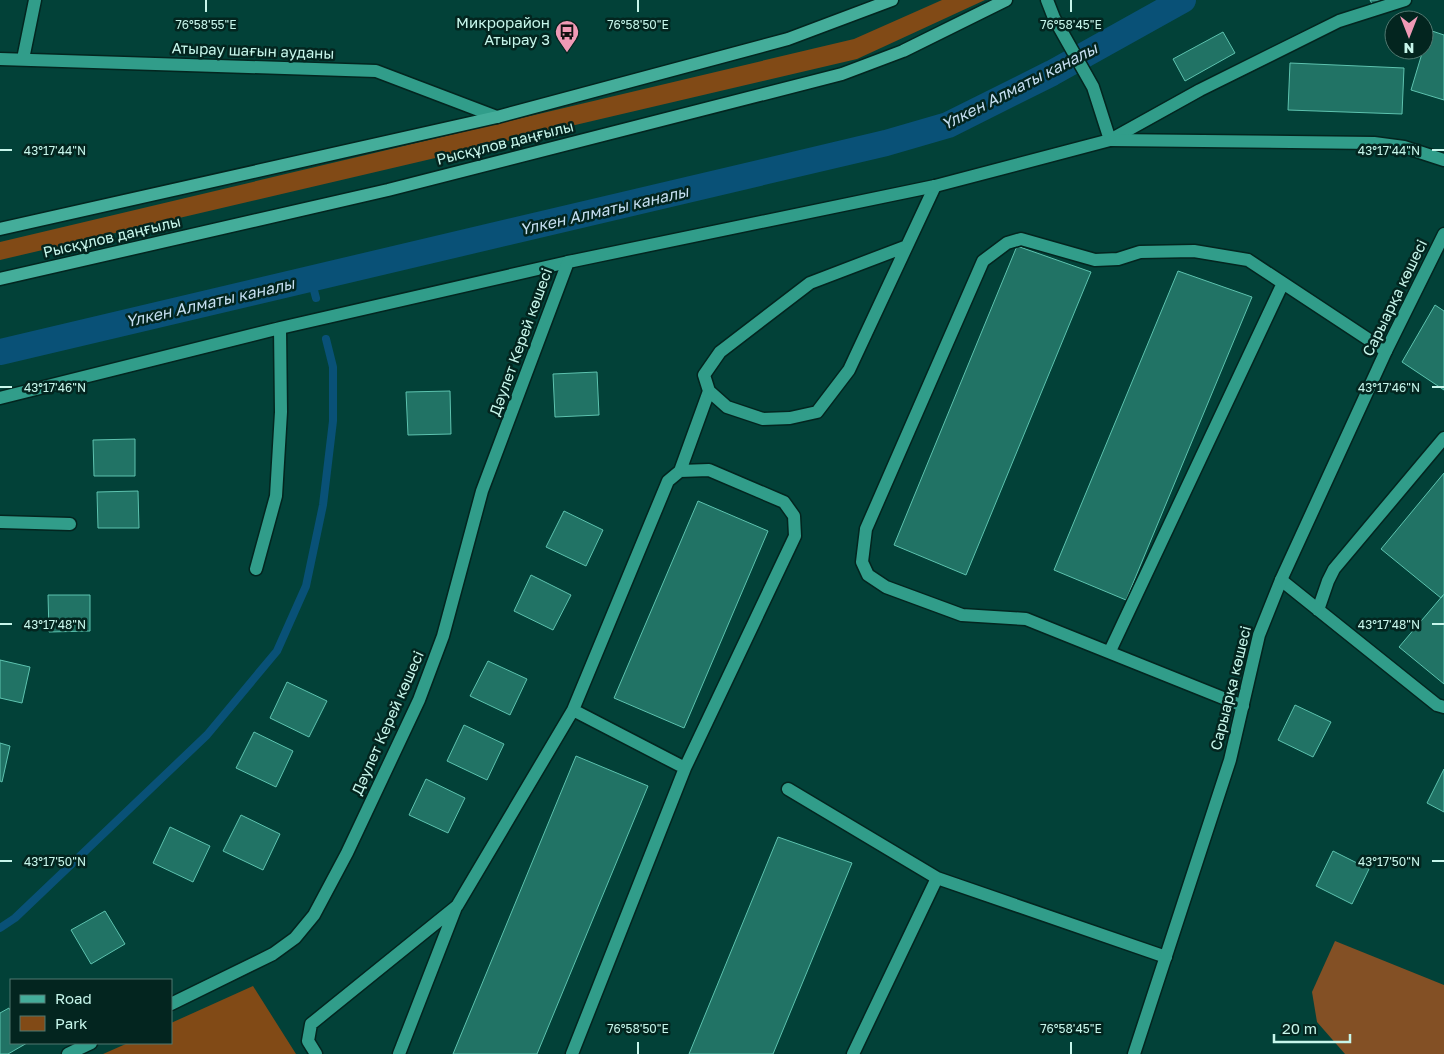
<svg xmlns="http://www.w3.org/2000/svg" width="1444" height="1054" font-family="'Golos Text',sans-serif">
	<style>
		.green { fill: #814a16 }
		.forest { fill: #835025 }
		.lines { fill: none; stroke-linecap: round; stroke-linejoin: round }
		.stream { stroke: #095177; stroke-width: 8 }
		.canal { stroke: #095177; stroke-width: 26 }
		.building { fill: #217365; stroke: #5dc3af }
		.lane-casing { stroke: #03251f; stroke-width: 15 }
		.street-casing { stroke: #03251f; stroke-width: 15 }
		.secondary-casing { stroke: #03251f; stroke-width: 15 }
		.primary-casing { stroke: #03251f; stroke-width: 15 }
		.lane { stroke: #319d8a; stroke-width: 12 }
		.street { stroke: #319d8a; stroke-width: 12 }
		.secondary { stroke: #319d8a; stroke-width: 12 }
		.primary { stroke: #44ad9a; stroke-width: 12 }
		.ticks { fill: none; stroke: #c7f6eb; stroke-width: 2 }
		.labels { text-anchor: middle; stroke-width: 5; stroke-linejoin: round; paint-order: stroke }
		.poi-label { font-size: 15px; fill: #c7f6eb; stroke: #03251f; text-anchor: end }
		.street-label { font-size: 15px; fill: #c7f6eb; stroke: #03251f }
		.water-label { font-size: 16px; font-style: italic; fill: #c5def0; stroke: #03251f }
		.ticks-label { font-size: 12px; text-anchor: middle; fill: #c7f6eb; stroke: #03251f; stroke-width: 5; stroke-linejoin: round; paint-order: stroke }
	</style>
	<rect width="100%" height="100%" fill="#024138"/>
	<path class="green" d="M942 0H985L857 59 0 260V242L854 39Z
		M253 986 296 1054H103L128 1043H171V1023Z"/>
	<path class="forest" d="M1335 941 1444 985V1054H1345L1317 1022 1312 992Z"/>
	<g class="lines">
		<path class="stream" d="M311 279 316 298
			M0 928 15 918 207 735 277 651 306 586 323 505 333 421V367L326 339"/>
		<path class="canal" d="M0 352 886 143 948 125 1052 73 1183 0"/>
	</g>
	<path class="building" d="M1370 0H1394L1376 11Z
		M1429 30 1444 35V100L1411 90Z
		M1223 32 1235 53 1185 81 1173 59Z
		M1290 63 1404 68 1402 114 1288 110Z
		M1017 246 1091 272 966 575 894 545Z
		M1178 271 1252 297 1126 600 1054 570Z
		M1435 305 1444 311V390L1402 362Z
		M597 372 599 415 555 417 553 374Z
		M450 391 451 434 408 435 406 392Z
		M135 439V476H94L93 440Z
		M1444 473V594L1441 598 1381 549Z
		M138 491 139 528H98L97 492Z
		M698 501 768 531 684 728 614 698Z
		M564 511 603 530 586 566 546 547Z
		M531 575 571 595 553 630 514 611Z
		M1444 594V684L1399 647Z
		M48 595H90V631L49 632Z
		M0 660 30 667 22 703 0 698Z
		M488 661 527 679 510 715 470 696Z
		M287 682 327 701 309 737 270 718Z
		M1295 705 1331 722 1313 757 1278 740Z
		M464 725 504 744 487 780 447 761Z
		M254 732 293 751 276 787 236 768Z
		M0 743 10 746 2 782 0 781Z
		M576 756 648 786 537 1054H453Z
		M1444 769V812L1427 803Z
		M426 779 465 798 448 833 409 815Z
		M241 815 280 834 263 870 223 851Z
		M170 827 210 846 193 882 153 863Z
		M778 837 852 863 773 1054H689Z
		M1333 851 1369 869 1352 904 1316 886Z
		M105 911 125 944 91 964 71 930Z
		M9 1008 11 1012V1043H27L8 1054H0V1013Z"/>
	<g class="lines">
		<g class="lane-casing">
			<path id="lane" d="M1110 140 1200 90 1339 21 1405 0
				M907 246 810 283 720 352 704 375 709 391 727 407 763 419 790 418 817 412 849 370 935 186
				M680 471 709 391
				M1281 580 1437 705 1444 707
				M1318 610 1328 581 1334 569 1444 438
				M1110 651 1283 283
				M1243 706 1026 619 962 615 886 587 868 575 862 562 866 529 983 261 1007 243 1021 239 1095 260 1118 259 1140 252 1194 251 1248 260 1386 351
				M573 710 685 768
				M788 789 937 878 1166 957
				M316 1054 308 1041 311 1024 457 906 573 710 668 481 680 471 709 470 784 502 794 516 795 536 685 768 572 1054
				M399 1054 456 907
				M853 1054 937 878"/>
		</g>
		<g class="street-casing">
			<path id="street" d="M0 59 376 71 497 117
				M23 59 35 0
				M1110 140 1374 143 1404 147 1444 160
				M0 398 280 328 568 262
				M0 522 70 524
				M256 569 276 496 281 412 280 328
				M1134 1054 1230 760 1259 635 1281 580 1386 351 1444 234"/>
		</g>
		<g class="secondary-casing">
			<path id="secondary" d="M171 1004 273 954 295 938 314 915 347 853 419 700 443 636 482 491 568 262 935 186 1110 140 1093 87 1054 18 1047 0
				M68 1054 91 1043"/>
		</g>
		<g class="primary-casing">
			<path id="primary" d="M0 229 497 117 788 39 892 0
				M0 279 388 190 842 74 903 51 1006 0"/>
		</g>
		<use href="#lane" class="lane"/>
		<use href="#street" class="street"/>
		<use href="#secondary" class="secondary"/>
		<use href="#primary" class="primary"/>
	</g>
	<path class="ticks" d="M206 0V12M638 0V12M1071 0V12M0 150H12M1432 150H1444M0 387H12M1432 387H1444M0 624H12M1432 624H1444M0 861H12M1432 861H1444M638 1042V1054M1071 1042V1054"/>
	<defs>
		<g id="bus-pin" transform="scale(1.25)"><path d="M0 17L-7.5 6A9.5 9.5 0 1 1 7.5 6Z" fill="#f09ab6" stroke="#03251f"/><path d="M-5-6H5V4H4V6H2V4H-2V6H-4V4H-5ZM-3.5-4V0h7V-4ZM-3.5 1.2v1.5H-2V1.2ZM2 1.2v1.5H3.5V1.2Z" fill="#111"/></g>
	</defs>
	<g fill-rule="evenodd">
		<use href="#bus-pin" x="567" y="32"/>
	</g>
	<g class="labels">
		<g class="poi-label">
			<text x="550" y="28">Микрорайон<tspan x="550" dy="17">Атырау 3</tspan></text>
		</g>
		<g class="street-label">
			<text transform="translate(253 51) rotate(2)" y="5">Атырау шағын ауданы</text>
			<text transform="translate(505 143) rotate(-14)" y="5">Рысқұлов даңғылы</text>
			<text transform="translate(112 237) rotate(-13)" y="5">Рысқұлов даңғылы</text>
			<text transform="translate(1395 298) rotate(-64)" y="5">Сарыарқа көшесі</text>
			<text transform="translate(521 342) rotate(-70)" y="5">Дәулет Керей көшесі</text>
			<text transform="translate(1231 688) rotate(-76)" y="5">Сарыарқа көшесі</text>
			<text transform="translate(388 723) rotate(-66)" y="5">Дәулет Керей көшесі</text>
		</g>
		<g class="water-label">
			<text transform="translate(1019 86) rotate(-27)" y="6">Үлкен Алматы каналы</text>
			<text transform="translate(604 210) rotate(-13)" y="6">Үлкен Алматы каналы</text>
			<text transform="translate(210 302) rotate(-13)" y="6">Үлкен Алматы каналы</text>
		</g>
	</g>
	<g class="ticks-label">
		<text x="206" y="29">76°58'55"E</text>
		<text x="638" y="29">76°58'50"E</text>
		<text x="1071" y="29">76°58'45"E</text>
		<text x="1389" y="155">43°17'44"N</text>
		<text x="55" y="155">43°17'44"N</text>
		<text x="1389" y="392">43°17'46"N</text>
		<text x="55" y="392">43°17'46"N</text>
		<text x="1389" y="629">43°17'48"N</text>
		<text x="55" y="629">43°17'48"N</text>
		<text x="1389" y="866">43°17'50"N</text>
		<text x="55" y="866">43°17'50"N</text>
		<text x="638" y="1033">76°58'50"E</text>
		<text x="1071" y="1033">76°58'45"E</text>
	</g>
	<rect x="10" y="979" width="162" height="65" fill="#03251f" stroke="#517971"/>
	<rect x="20" y="995" width="25" height="8" fill="#44ad9a" stroke="#517971"/>
	<text x="55" y="1004" font-size="15" fill="#c7f6eb">Road</text>
	<rect x="20" y="1016" width="25" height="15" fill="#814a16" stroke="#517971"/>
	<text x="55" y="1029" font-size="15" fill="#c7f6eb">Park</text>
	<g transform="translate(1409 35) rotate(180)"><circle r="24" fill="#03251f" stroke="#517971"/>
	<path d="M0-4L9 19L0 12L-9 19Z" fill="#f09ab6"/>
	<text y="-8" font-size="14" font-weight="bold" text-anchor="middle" fill="#c7f6eb">N</text>
	</g>
	<path d="M1274 1034v8h76v-8" fill="none" stroke="#c7f6eb" stroke-width="2.5"/>
	<text x="1282" y="1034" font-size="15" fill="#c7f6eb" stroke="#03251f" stroke-width="4" paint-order="stroke">20 m</text>
</svg>
